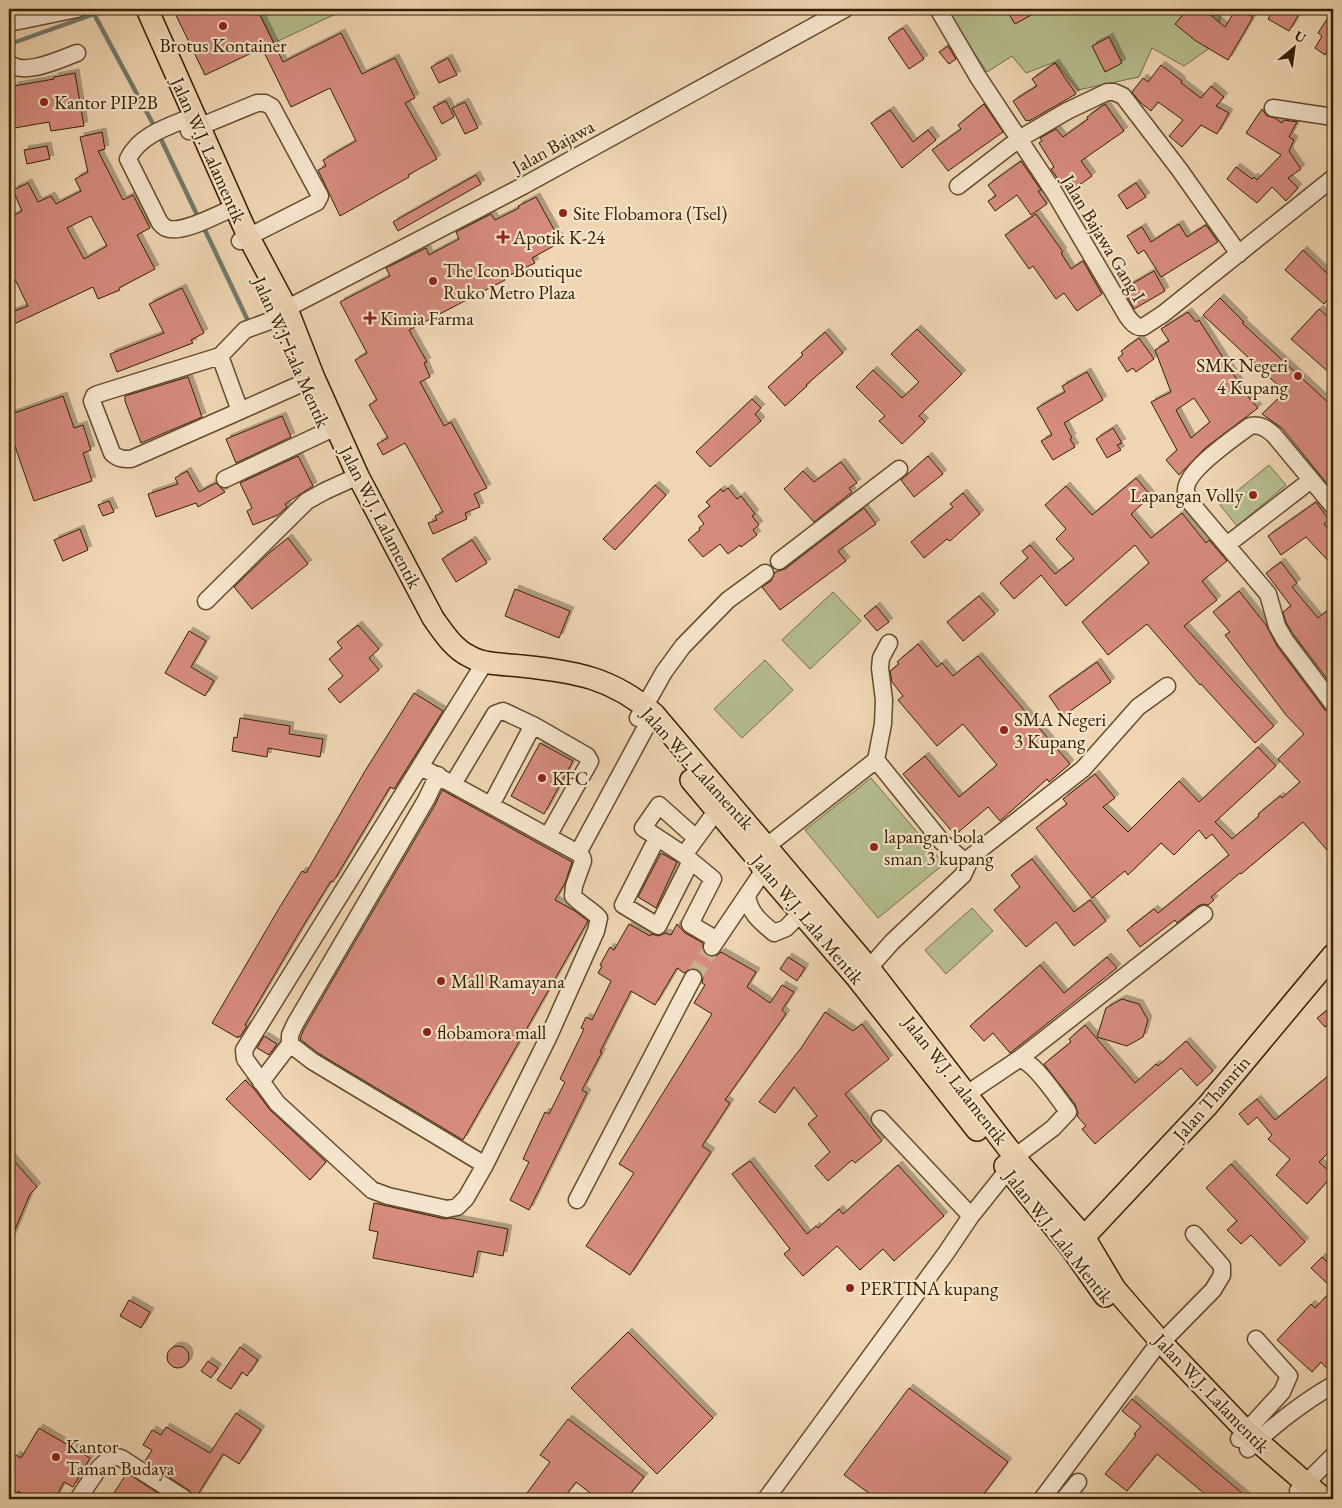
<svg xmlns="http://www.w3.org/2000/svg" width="1342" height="1508" font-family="'EB Garamond',serif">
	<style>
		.green { fill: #b6be8f; stroke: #756f48 }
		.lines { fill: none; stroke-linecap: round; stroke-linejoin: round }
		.stream { stroke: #737a6d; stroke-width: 4.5 }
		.building { fill: #d68b7e; stroke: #342000; fill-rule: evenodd; filter: url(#shadow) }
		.minor-tunnel { stroke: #cab18e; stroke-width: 16; stroke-dasharray: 16 8; stroke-linecap: butt }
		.minor-casing { stroke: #634d2c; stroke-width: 19 }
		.major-casing { stroke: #342000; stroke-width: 24 }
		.minor { stroke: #f5e4cd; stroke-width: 16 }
		.major { stroke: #efd5b2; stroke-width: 21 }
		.poi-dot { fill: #8f2418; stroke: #f5e4cd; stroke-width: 2 }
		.labels { text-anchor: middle; stroke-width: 4.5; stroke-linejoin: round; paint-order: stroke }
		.poi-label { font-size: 19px; fill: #342000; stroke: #f5e4cd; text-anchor: start }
		.street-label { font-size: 19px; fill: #342000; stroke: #f5e4cd }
	</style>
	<defs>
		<filter id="shadow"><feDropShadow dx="4" dy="-4" stdDeviation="0" flood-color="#0004"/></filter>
	</defs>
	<rect width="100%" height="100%" fill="#efd5b2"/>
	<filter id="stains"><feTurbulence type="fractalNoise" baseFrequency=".004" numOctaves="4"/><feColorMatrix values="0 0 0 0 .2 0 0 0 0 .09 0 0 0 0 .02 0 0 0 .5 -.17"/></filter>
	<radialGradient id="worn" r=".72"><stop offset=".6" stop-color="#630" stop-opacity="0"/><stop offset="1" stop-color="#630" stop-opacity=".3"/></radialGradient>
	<path class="green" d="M257 9H346L274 43Z
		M945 9H1222L1214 45 1184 66 1152 48 1139 77 1078 90 1055 62 1026 73 1012 56 987 72Z
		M1269 465 1286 485 1237 526 1220 505Z
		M833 592 861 621 810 669 782 640Z
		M765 660 793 690 742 738 714 709Z
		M871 778 944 864 878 918 805 830Z
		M972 908 993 931 946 974 925 950Z"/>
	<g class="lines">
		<path class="stream" d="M10 44 94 14 159 135 199 219
			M203 226 250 325"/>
	</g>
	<path class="building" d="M173 9H257L283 62 341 33 362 74 395 58 415 98 405 103 437 159 408 175 409 177 340 216 318 170 326 166 323 160 356 141 330 88 291 107 262 48 205 75Z
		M1006 9H1042L1015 24Z
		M1188 9H1203L1225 27 1236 9H1239L1253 17 1228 60 1196 41 1175 24Z
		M1274 9H1302L1289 31 1268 19Z
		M1333 10V44L1325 55 1315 48 1322 36 1318 33Z
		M903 28 924 59 909 69 888 38Z
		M1109 37 1122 63 1105 72 1092 46Z
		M948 46 956 59 949 64 939 52Z
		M448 58 457 75 439 83 431 67Z
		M1055 63 1076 94 1029 121 1028 120 1026 121 1013 101 1037 86 1032 79Z
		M1161 65 1182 81 1181 83 1201 98 1211 86 1224 97 1216 106 1229 113 1217 134 1201 125 1182 147 1169 136 1183 120 1158 102 1151 111 1140 102 1132 92 1143 78 1148 82Z
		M75 73 84 126 51 131 49 122 9 129V89L14 88V86L54 79V77Z
		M446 101 454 117 442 124 433 107Z
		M465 102 478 128 465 134 452 108Z
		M984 104 1003 132 948 171 932 150 961 129 958 125Z
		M1105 104 1124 131 1081 161 1092 176 1068 193 1051 169 1054 167 1039 143 1042 141 1040 138 1056 129 1063 137 1088 119 1087 117Z
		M1262 109 1267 116 1275 118 1282 123 1284 120 1297 122 1289 137 1294 140 1289 151 1301 169 1288 178 1298 188 1286 201 1272 187 1257 203 1227 179 1236 167 1252 179 1254 177 1257 180 1281 155 1246 133Z
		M890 110 913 142 928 130 936 140 902 168 871 123Z
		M102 132 105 149 98 151 123 200 133 195 150 228 137 235 155 269 119 288 120 290 98 299 93 287 12 325 9 313 28 306 9 267V218L22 211 13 190 28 183 38 202 51 196 56 204 81 191 75 179 88 172 80 137ZM91 216 107 246 84 259 67 228Z
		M47 146 50 159 27 164 24 150Z
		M1021 161 1041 190 1038 191 1047 204 1031 215 1017 195 995 211 988 201 996 196 988 185Z
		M476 175 481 184 398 231 393 222Z
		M1136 183 1146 197 1127 209 1118 195Z
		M536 197 561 242 532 258 535 263 504 278 505 280 409 330 427 362 424 363 430 377 420 382 444 426 451 422 487 488 474 494 480 507 465 513 467 519 433 534 428 523 437 520 435 516 443 512 405 443 383 455 377 444 388 438 369 405 377 400 355 360 367 353 340 302 390 276 386 268 426 248 429 255 459 239 456 232 491 214 495 220 519 208 518 206Z
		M1036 214 1063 252 1061 253 1071 269 1083 261 1102 294 1077 311 1064 293 1056 299 1033 266 1029 269 1005 235Z
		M1179 224 1187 237 1206 225 1218 242 1161 277 1144 250 1138 254 1127 236 1142 227 1151 242Z
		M1303 250 1333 279V293L1324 304 1285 270Z
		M1154 271 1165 291 1134 309 1123 289Z
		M182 288 204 333 191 340 193 343 117 372 110 354 164 333 149 304Z
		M1220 298 1244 322 1242 323 1333 407V491L1282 428 1262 414 1285 392 1203 315Z
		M1319 309 1333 321V376L1291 339Z
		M1188 312 1196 322 1199 320 1239 383 1237 384 1258 408 1205 448 1179 475 1166 460 1177 450 1151 402 1171 392 1155 350 1169 341 1161 329ZM1194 398 1210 422 1191 438 1176 410Z
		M917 329 962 374 919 416 925 422 902 444 879 421 885 416 856 387 873 370 902 398 919 382 891 354Z
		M825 332 843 353 806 385 807 386 785 406 768 387 803 355 801 353Z
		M1139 338 1154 359 1136 372 1133 368 1127 372 1118 358 1123 354 1121 351Z
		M1087 372 1103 400 1064 423 1072 438 1070 439 1075 447 1053 460 1041 441 1052 435 1037 408 1065 392 1062 386Z
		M188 377 202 417 141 443 125 401V396Z
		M63 396 74 428 83 425 91 450 83 453 92 481 34 501 9 429V415Z
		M752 399 761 408 755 414 761 421 710 467 696 452Z
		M282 416 291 437 236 463 226 439Z
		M1113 428 1122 443 1117 445 1121 450 1107 458 1096 439Z
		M298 456 313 486 285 504 287 507 278 515 253 525 247 511 252 508 240 483Z
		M928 456 943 474 914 497 901 480Z
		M841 462 857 483 849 488 852 492 814 522 784 489 803 471 814 482Z
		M187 471 199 492 216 483 225 492 198 507 196 503 156 517 148 494 178 484 175 478Z
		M1136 478 1151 496 1131 514 1151 538 1182 513 1206 543 1209 540 1227 561 1202 581 1217 600 1184 626 1274 726 1255 743 1201 684 1200 685 1147 624 1108 655 1082 622 1149 563 1135 545 1066 606 1041 575 1014 599 1000 583 1028 558 1022 551 1030 545 1055 574 1074 559 1056 539 1066 529 1045 505 1066 486 1092 515Z
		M655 485 666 495 615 550 603 539Z
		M728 488 737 499 741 496 755 514 752 516 759 525 753 530 757 535 741 547 740 545 728 554 720 544 703 557 688 540 700 530 699 528 704 524 698 516 710 506 706 502 721 489 723 492Z
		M963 493 980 514 950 541 947 539 924 558 911 542 953 507 950 504Z
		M109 501 114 512 103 516 98 505Z
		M1316 502 1329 520 1324 524 1333 535V566L1306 537 1281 555 1268 536Z
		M864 508 876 524 838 551 846 561 780 610 762 587 771 581 775 572 785 569Z
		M80 529 88 550 63 561 54 540Z
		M288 538 308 564 252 609 234 587 268 554Z
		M472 540 487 563 456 582 442 559Z
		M1281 562 1297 583 1292 587 1318 618 1333 606V682L1331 684 1293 634 1286 622 1283 612 1291 606 1266 573Z
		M515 589 570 611 559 638 505 616Z
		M1239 591 1266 625 1277 646 1325 710 1333 714V844L1327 850 1303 822 1241 874 1240 873 1211 897 1214 900 1208 905 1203 904 1198 906 1177 923 1175 920 1140 947 1127 930 1154 909 1158 913 1229 855 1212 834 1206 839 1199 830 1174 855 1161 843 1128 875 1125 871 1092 898 1036 828 1067 804 1063 799 1095 774 1115 798 1103 807 1128 832 1179 781 1199 802 1258 747 1276 766 1215 822 1232 839 1259 816 1258 814 1280 796 1282 798 1300 782 1278 759 1304 734 1286 715 1225 635 1230 632 1213 612Z
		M979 596 995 614 963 641 947 622Z
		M876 606 889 622 877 631 864 616Z
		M358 625 379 649 369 658 379 670 340 703 328 689 343 676 329 659 342 648 337 642Z
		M189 631 206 641 191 667 214 681 205 696 165 673Z
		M918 644 937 667 942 663 953 676 978 656 1070 764 1049 782 1047 779 1000 821 988 807 955 835 903 774 925 756 959 797 997 765 963 724 937 746 898 700 903 696 892 682 890 671 899 664 897 662Z
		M1097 662 1111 682 1063 716 1049 696Z
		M414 693 443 711 394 789 390 787 333 882 331 881 300 931 245 1025 247 1026 240 1037 238 1036V1038L212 1023 278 910 302 871 306 873 365 771Z
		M240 718 290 726 289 734 323 739 320 757 268 748 267 757 232 751 234 737 237 738Z
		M540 743 573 761 544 814 511 796Z
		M442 790 572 862 565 883 555 900 575 911 588 921 463 1140 318 1053 300 1039 304 1029 435 805Z
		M661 853 677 862 656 908 638 897Z
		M1032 859 1074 912 1090 900 1106 921 1074 946 1056 922 1026 947 994 910 1020 887 1011 875Z
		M629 924 650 936 651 934 659 936 665 933 671 935 677 924 685 933 703 943V951L707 956H716L721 952 756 972 747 987 770 1003 782 985 794 992 782 1010 786 1014 725 1100 730 1103 702 1146 711 1152 630 1275 586 1246 634 1173 619 1164 712 1014 694 1003 705 985 702 983 703 977 698 969 692 968 684 973 677 968 655 1005 631 991 600 1052H602L582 1090 587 1093 529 1210 510 1200 529 1162 523 1159 545 1112 549 1114 565 1082 560 1079 584 1029 581 1028 586 1017 592 1020 611 981 598 973 602 966 600 965 610 947 614 950Z
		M788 957 805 968 797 981 780 969Z
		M1107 957 1117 968 1010 1053 993 1033 984 1041 970 1026 1040 965 1064 993Z
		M1122 999 1139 1004 1148 1020 1143 1037 1127 1046 1097 1037 1106 1008Z
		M1333 1006V1020L1325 1027 1317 1018Z
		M825 1012 853 1031 862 1024 889 1059 845 1094 882 1141 855 1163 852 1160 828 1181 815 1166 830 1152 808 1124 817 1116 794 1087 775 1113 759 1102 801 1048Z
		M1085 1025 1135 1083 1156 1064 1158 1066 1186 1041 1213 1071 1197 1086 1181 1068 1095 1144 1082 1129 1086 1126 1077 1116 1078 1113 1075 1104 1044 1064 1071 1042 1069 1039Z
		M264 1036 277 1044 269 1055 257 1048Z
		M1333 1072V1148L1319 1162 1333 1175 1307 1204 1276 1175 1290 1159 1268 1139 1272 1135 1257 1117 1248 1125 1239 1114 1257 1099 1275 1120Z
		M245 1080 255 1090 270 1110 326 1162 310 1180 226 1099Z
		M9 1155 37 1187 30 1194 9 1244Z
		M750 1161 807 1234 816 1226 818 1228 839 1209 843 1214 898 1165 944 1216 894 1261 883 1249 860 1270 837 1246 803 1276 784 1254 790 1249 732 1174Z
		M1231 1164 1305 1242 1280 1266 1251 1235 1241 1244 1227 1230 1237 1221 1206 1188Z
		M374 1203 445 1219 451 1218 508 1229 503 1256 478 1251 473 1277 373 1258 378 1232 369 1230Z
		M1322 1257 1333 1268V1375L1321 1362 1312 1372 1277 1340 1311 1304 1315 1308 1333 1289 1311 1268Z
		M129 1300 150 1312 141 1328 120 1316Z
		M628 1332 713 1418 657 1474 571 1388Z
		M167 1357a11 11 0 1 1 22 0a11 11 0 1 1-22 0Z
		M240 1347 258 1360 247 1376 242 1372 231 1389 217 1380Z
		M208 1361 218 1368 211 1378 201 1371Z
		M909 1388 1008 1462 980 1499H877L844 1475Z
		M1132 1399 1217 1472 1249 1499H1211L1157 1454 1127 1491 1105 1474 1136 1435 1134 1434 1141 1426 1122 1411Z
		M236 1413 261 1430 239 1464 223 1454 195 1499 190 1491 145 1461 152 1450 143 1445 152 1430 161 1435 166 1427 210 1453Z
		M568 1419 644 1477 626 1499H598L576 1482 563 1499H525L529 1494 527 1493 550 1462 540 1455Z
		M39 1428 90 1458 73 1487 64 1482 55 1499H32L18 1491 14 1499H9V1466L16 1455 21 1458Z
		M127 1473 167 1499H110Z"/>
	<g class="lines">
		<path class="minor-tunnel" d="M693 978 712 947"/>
		<g class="minor-casing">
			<path id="minor" d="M938 9 978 77 1054 192 1127 316C1131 321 1135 328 1143 327L1163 314 1333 178
				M9 23 77 9
				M9 63C24 77 60 59 77 53
				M1273 108 1333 117
				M194 116C170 126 140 134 128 159L160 223C162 225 164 227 166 228 182 235 220 213 235 207
				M189 131 257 103H265L272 107 320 196 317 202 240 241
				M958 186 1019 139 1067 111 1107 92H1114L1123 96 1179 169 1239 254
				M278 313 523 186 845 9
				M289 314 245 330 220 356 240 411 314 378
				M220 356 98 394 94 396 92 401 112 453C118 459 123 459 131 459L240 411
				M225 479 336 427
				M1333 506 1274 435C1266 428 1260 424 1250 426 1235 437 1183 472 1186 492 1187 495 1190 500 1191 503L1268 594 1277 626 1285 640 1333 704
				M1228 544 1311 480
				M779 561 899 469
				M206 601 307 501 325 491 358 476
				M889 643 881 658 880 668 884 700 883 724 876 760 942 842 968 864
				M638 718 664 672 683 646 728 600 765 573
				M421 767 578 853 582 857 583 861 574 886 573 896C581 905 591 909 599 918L596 931 548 1038 485 1165 466 1198 457 1207 447 1209 388 1196 372 1190 277 1103 245 1059 244 1050 485 662
				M438 775 426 800 295 1024 290 1035V1044L312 1061 485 1165
				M453 784 495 714 503 711 533 725 587 756 590 761 548 836
				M491 805 533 725
				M717 810 684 855 713 879 690 924 717 940
				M657 838 623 905 658 926 691 861
				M578 853 646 727 654 714
				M758 853 876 760
				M684 855 643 828 659 805 696 838
				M747 895C749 913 761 922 774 933L786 928 801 913
				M712 947 764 870 772 863
				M861 975 869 968 892 942 963 875 968 864V859L1083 769 1138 707 1167 686
				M1019 1059 1204 914
				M261 1082 290 1044
				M958 1100 1019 1059C1034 1061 1057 1097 1067 1110L1068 1112 1053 1128 1015 1157
				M880 1119 971 1216
				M577 1200 693 978
				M1239 1439 1282 1392 1289 1376 1256 1339
				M1248 1449C1276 1424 1300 1404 1333 1385
				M1298 1491 1333 1456
				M78 1499 99 1468 112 1456 121 1458 185 1499
				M766 1499 946 1253 971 1216 1007 1171 1019 1166
				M1042 1499 1152 1352 1213 1290 1222 1275V1266L1194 1234
				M1064 1499 1078 1482"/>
		</g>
		<g class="major-casing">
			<path id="major" d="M147 9 248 236 287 309 314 378 358 476 433 618C443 632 453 648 469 656 484 665 504 664 521 666 576 672 611 677 654 714L869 968 1021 1165 1084 1237 1115 1289 1161 1342 1247 1432 1324 1499
				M691 780 755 856 764 870 857 978 977 1130
				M1005 1166 1071 1248 1105 1296
				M1073 1246 1084 1237 1208 1105 1333 955"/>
		</g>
		<use href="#minor" class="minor"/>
		<use href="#major" class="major"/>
	</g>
	<g class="poi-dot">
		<circle cx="223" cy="26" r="5"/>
		<circle cx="44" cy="102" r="5"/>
		<circle cx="563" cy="213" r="5"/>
		<path d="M500.5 229.5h5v5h5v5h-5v5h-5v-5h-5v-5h5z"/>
		<circle cx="433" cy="281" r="5"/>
		<path d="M367.5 310.5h5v5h5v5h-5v5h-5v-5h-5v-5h5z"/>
		<circle cx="1298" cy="376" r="5"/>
		<circle cx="1253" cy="495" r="5"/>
		<circle cx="1004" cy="730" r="5"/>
		<circle cx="542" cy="778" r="5"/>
		<circle cx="874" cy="847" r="5"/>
		<circle cx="441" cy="981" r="5"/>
		<circle cx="427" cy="1032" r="5"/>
		<circle cx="850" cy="1288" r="5"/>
		<circle cx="56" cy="1457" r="5"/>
	</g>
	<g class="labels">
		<g class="poi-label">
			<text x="223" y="52" text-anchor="middle">Brotus Kontainer</text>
			<text x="54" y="109">Kantor PIP2B</text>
			<text x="573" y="220">Site Flobamora (Tsel)</text>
			<text x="513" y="244">Apotik K-24</text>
			<text x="443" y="277">The Icon Boutique<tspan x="443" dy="22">Ruko Metro Plaza</tspan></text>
			<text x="380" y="325">Kimia Farma</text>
			<text x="1288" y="372" text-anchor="end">SMK Negeri<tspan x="1288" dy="22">4 Kupang</tspan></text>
			<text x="1243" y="502" text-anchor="end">Lapangan Volly</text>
			<text x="1014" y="726">SMA Negeri<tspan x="1014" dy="22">3 Kupang</tspan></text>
			<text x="552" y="785">KFC</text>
			<text x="884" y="843">lapangan bola<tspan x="884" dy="22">sman 3 kupang</tspan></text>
			<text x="451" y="988">Mall Ramayana</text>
			<text x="437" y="1039">flobamora mall</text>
			<text x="860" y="1295">PERTINA kupang</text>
			<text x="66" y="1453">Kantor<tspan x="66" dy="22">Taman Budaya</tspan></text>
		</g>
		<g class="street-label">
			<text transform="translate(553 146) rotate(-29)" y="7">Jalan Bajawa</text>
			<text transform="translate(209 150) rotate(66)" y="7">Jalan W.J. Lalamentik</text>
			<text transform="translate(1104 238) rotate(59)" y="7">Jalan Bajawa Gang I</text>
			<text transform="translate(292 352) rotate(66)" y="7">Jalan W.J. Lala Mentik</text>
			<text transform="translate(381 517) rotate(63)" y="7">Jalan W.J. Lalamentik</text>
			<text transform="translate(698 768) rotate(48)" y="7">Jalan W.J. Lalamentik</text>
			<text transform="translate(808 919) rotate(50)" y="7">Jalan W.J. Lala Mentik</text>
			<text transform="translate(956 1080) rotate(52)" y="7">Jalan W.J. Lalamentik</text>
			<text transform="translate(1211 1098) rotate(-49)" y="7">Jalan Thamrin</text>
			<text transform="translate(1059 1236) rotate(52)" y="7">Jalan W.J. Lala Mentik</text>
			<text transform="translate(1212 1393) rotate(46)" y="7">Jalan W.J. Lalamentik</text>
		</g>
	</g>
	<rect width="1342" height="1508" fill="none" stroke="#efd5b2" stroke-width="30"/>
	<rect x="10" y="10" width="1322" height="1488" fill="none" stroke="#342000" stroke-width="2.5"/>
	<rect x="15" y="15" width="1312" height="1478" fill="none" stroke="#342000"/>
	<g transform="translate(1294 48) rotate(29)" stroke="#f5e4cd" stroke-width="4" paint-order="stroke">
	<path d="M0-4L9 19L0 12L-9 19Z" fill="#342000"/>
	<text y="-8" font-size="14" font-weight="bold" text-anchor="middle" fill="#342000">U</text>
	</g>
	<rect width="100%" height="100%" filter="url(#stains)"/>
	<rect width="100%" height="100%" fill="url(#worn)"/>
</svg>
